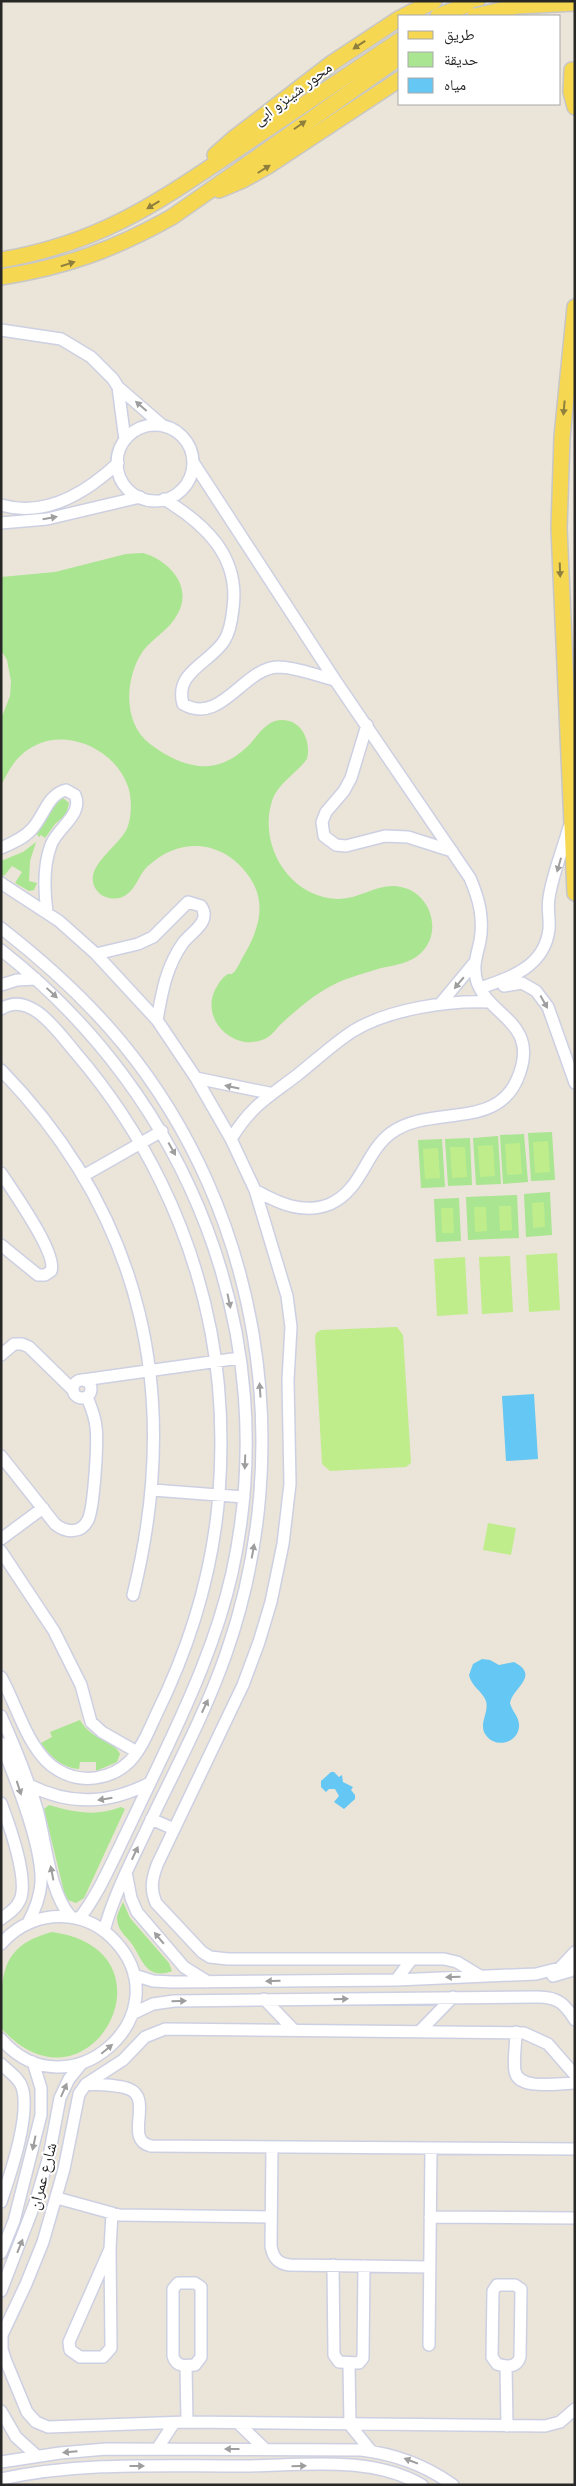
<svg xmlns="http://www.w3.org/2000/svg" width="576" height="2486" font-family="Roboto,'Noto Naskh Arabic',sans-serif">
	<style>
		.green { fill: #aae591 }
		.pitch { fill: #bfed8c }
		.water { fill: #65c7f3 }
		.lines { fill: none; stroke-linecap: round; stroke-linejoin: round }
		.minor-casing { stroke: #cdd0e2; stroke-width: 14 }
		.major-casing { stroke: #c7c7c7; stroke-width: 18 }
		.minor { stroke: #fff; stroke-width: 11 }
		.major { stroke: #f6d752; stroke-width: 15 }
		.major-bridge-casing { stroke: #c7c7c7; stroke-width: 18; stroke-linecap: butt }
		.major-bridge { stroke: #f6d752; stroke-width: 15 }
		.oneway { fill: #8e7f3c }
		.oneway2 { fill: #9e9e9e }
		.labels { text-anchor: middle; stroke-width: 4; stroke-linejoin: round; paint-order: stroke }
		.street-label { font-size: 16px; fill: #272727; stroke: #fff }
	</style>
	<rect width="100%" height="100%" fill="#ebe4d8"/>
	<path class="green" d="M143 553C169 560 194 587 177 615 169 630 153 638 143 651 125 677 122 723 150 744 185 770 218 777 250 744 257 736 265 724 275 721 299 715 312 739 307 759 296 774 278 783 272 801 258 845 289 897 337 899 360 900 378 882 401 887 431 893 443 932 421 953 409 964 395 965 381 968 362 974 341 979 324 990 309 999 294 1012 281 1024 277 1028 273 1034 268 1037 263 1041 251 1043 245 1042 221 1038 205 1014 214 992 216 988 221 979 224 977 233 969 227 979 235 971 238 967 241 960 244 955 259 929 268 902 248 875 223 840 180 836 148 866 139 874 136 889 126 895 118 901 104 899 98 892 78 868 121 847 128 826 132 814 132 795 127 784 114 750 69 729 36 745 17 754 9 769 1 786V719L10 696 11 681 7 660 1 650V577L55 572 126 554Z
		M63 798 69 803 66 815 55 824 45 838 41 835 39 837 36 833 54 805Z
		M36 842 30 861 29 881 37 883 34 890 29 891 15 883 22 872 12 866 4 876 1 874V861L23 852Z
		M552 1132 555 1180 531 1181 528 1133Z
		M524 1134 528 1182 503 1184 500 1135Z
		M498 1136 501 1184 476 1185 473 1138Z
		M470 1138 472 1185 448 1186 445 1139Z
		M442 1139 445 1187 421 1188 418 1140Z
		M550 1192 552 1235 526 1237 524 1194Z
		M517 1195 519 1238 468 1240 466 1197Z
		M459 1198 461 1241 436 1242 434 1199Z
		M80 1720C91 1740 115 1741 120 1754L117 1762 96 1771V1762H80L79 1769C63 1768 50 1757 41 1743L52 1737 50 1732Z
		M49 1805C73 1812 96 1817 121 1807L125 1809 84 1898 76 1903 68 1900 65 1896 44 1809Z
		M123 1902 130 1918 169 1963 172 1971C147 1981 142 1959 132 1944 125 1935 117 1930 117 1917 118 1912 121 1907 123 1902Z
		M52 1932C184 1950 89 2126 1 2028 1 1974 0 1946 52 1932Z"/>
	<path class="pitch" d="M548 1141 550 1172 535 1173 533 1142Z
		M520 1143 522 1174 507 1175 505 1144Z
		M493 1145 495 1176 480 1177 478 1146Z
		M450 1147H465L467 1177 452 1178Z
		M438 1148 440 1178 425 1179 423 1149Z
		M544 1202 545 1227 533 1228 532 1203Z
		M499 1206H511L512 1230 500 1231Z
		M474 1207H486L487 1231 475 1232Z
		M441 1208H453L454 1233H442Z
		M557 1253 560 1310 529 1312 526 1255Z
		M510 1256 513 1312 482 1314 479 1257Z
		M465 1257 468 1314 437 1316 434 1259Z
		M397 1327 403 1335 411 1463 406 1467 330 1471 322 1464 315 1338 316 1333 321 1330Z
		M488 1523 516 1528 511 1555 483 1550Z"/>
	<path class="water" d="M534 1394 538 1459 506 1461 502 1396Z
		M482 1659 490 1660 499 1665 514 1662C541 1676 512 1688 510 1703 512 1712 520 1717 519 1727 517 1745 492 1749 484 1732 480 1722 489 1712 486 1701 482 1691 471 1686 469 1675L473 1664Z
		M331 1772H334L339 1777 342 1775 343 1782 353 1787 351 1790 355 1795V1799L344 1809 334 1802 339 1796 335 1789H329L326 1792 321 1787V1781Z"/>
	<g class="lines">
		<g class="minor-casing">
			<path id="minor" d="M1 330 61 339 91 357 113 379 118 387 125 440
				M118 387 163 426
				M117 463a38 38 0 1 1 76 0a38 38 0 1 1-76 0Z
				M193 462 335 680 470 878C479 899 484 918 480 941 477 955 472 967 477 982 489 1016 537 1022 520 1072 501 1133 432 1103 391 1133 365 1152 362 1190 330 1204 303 1215 278 1203 255 1190
				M164 499C205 524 240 556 233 608 232 618 230 632 224 641 210 663 174 672 183 704 221 726 243 668 278 667 297 667 317 676 335 680
				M1 505C46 518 86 493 118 463
				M1 523 47 519 140 497
				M367 725 351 778 344 791 326 812 322 822 324 836 336 845 346 846 385 836 408 837 452 851
				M1 848C13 843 24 838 32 829 44 816 48 794 66 790L75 795C84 814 57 828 51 845 43 866 44 890 47 912
				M1 883 59 921 96 954 157 1020 196 1078 231 1139 255 1190 287 1296 291 1327 288 1380 290 1484 283 1544 271 1602 259 1642 243 1685 157 1865C152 1879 150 1889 156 1903L202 1952 210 1957 228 1959H444L457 1962 480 1976
				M1 928C46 963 87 1000 123 1044 261 1213 298 1449 226 1654 204 1717 171 1777 143 1837 128 1868 113 1898 104 1931
				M1 950C190 1098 284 1336 232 1573 217 1639 190 1699 161 1760 147 1789 133 1819 119 1848 107 1873 96 1897 79 1919
				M96 954 138 944 153 937 188 902 201 906C212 922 191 932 183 943 166 967 162 992 157 1020
				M1 985 17 980 36 979
				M504 986 522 983 536 991 548 1007 575 1083
				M480 988C511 978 545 966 549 929 550 919 547 908 549 898 552 876 563 849 569 827
				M441 1003 475 962
				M1 1009C30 990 58 1032 75 1052 144 1132 191 1228 211 1332 221 1385 223 1440 219 1494 213 1571 190 1646 156 1715 149 1730 142 1748 130 1761 111 1780 81 1784 58 1770 29 1754 17 1705 1 1677
				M1 1070C145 1218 182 1398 133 1595
				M196 1078 269 1093
				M231 1139C251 1106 267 1098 296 1076 315 1061 333 1044 353 1031 389 1009 449 1000 490 1002
				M1 1173C12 1190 58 1254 51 1271L45 1275H38L1 1245
				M83 1176 162 1131
				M1 1355 14 1344H22L29 1347 72 1389
				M73 1389a9 9 0 1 1 18 0a9 9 0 1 1-18 0Z
				M83 1380 240 1358
				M1 1456 55 1524C66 1533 81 1534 88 1520 94 1508 98 1442 96 1427 95 1416 91 1407 87 1397
				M153 1490 244 1497
				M1 1539 43 1508
				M1 1551 54 1631 81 1685 91 1722 102 1732 137 1752
				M1 1716C15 1747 27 1777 37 1809 46 1842 49 1892 71 1917
				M1 1743C15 1778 43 1846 41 1883 40 1897 35 1910 28 1923
				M29 1785C71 1806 109 1804 150 1783
				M1 1803C9 1824 29 1880 20 1900 16 1909 9 1913 1 1919
				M151 1819 174 1829
				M126 1872 131 1898 137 1912 184 1967 208 1982
				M1 1944C18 1924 43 1914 69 1917 87 1919 103 1928 115 1941 184 2015 68 2117 1 2039
				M134 1975 153 1981 172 1982 396 1980 536 1974 560 1968 575 1952
				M553 1976 570 1971 575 1966
				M396 1980 412 1959
				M264 1999 294 2030
				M132 2014 153 2004 174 2001 538 1997C558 1997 565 2004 575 2020
				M419 2032 453 1997
				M516 2032C516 2045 513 2059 515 2071 518 2091 559 2083 575 2083
				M1 2064C8 2071 19 2078 22 2087 31 2115 10 2175 1 2202
				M575 2075 548 2044 524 2033 165 2029 145 2037 123 2060 86 2084 79 2094 64 2169 43 2242 26 2284 2 2335V2349L5 2359 27 2412 36 2422 48 2427 187 2422 545 2426 560 2422 575 2409
				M86 2084C99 2085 117 2084 129 2089 154 2099 123 2140 151 2146L575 2149
				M272 2147 271 2246C273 2258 278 2264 290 2265L430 2267
				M57 2198 119 2215 270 2217
				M430 2217 575 2218
				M110 2249 69 2342 70 2350 80 2357H103L111 2348 110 2249 112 2213
				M1 2253 14 2221 41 2115V2088L33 2062
				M333 2265 334 2355 339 2362 359 2363 363 2358 364 2266
				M178 2283H195L201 2287V2357L195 2365C185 2366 176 2367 173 2356V2289Z
				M497 2285H515L521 2289 520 2357C517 2368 506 2367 497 2364L492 2357 493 2291Z
				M1 2291 35 2203 49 2156 60 2098 69 2079 82 2063
				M429 2345 431 2148
				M349 2364 350 2425 371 2451
				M186 2366 187 2422
				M506 2366 507 2426
				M1 2411 16 2437 37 2456
				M239 2424 265 2449
				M157 2449 174 2423
				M1 2462 60 2453 106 2449 361 2450C395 2454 425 2465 453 2485
				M1 2479C80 2462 160 2466 239 2466 298 2466 368 2454 422 2485"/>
		</g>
		<g class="major-casing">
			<path id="major" d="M404 16 434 1
				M438 16 477 1
				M572 70 571 92 575 107
				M215 155 233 139 332 63 400 18
				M219 190 243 180 268 166 400 79
				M1 260C101 243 158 202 239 148 293 112 346 76 400 40
				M1 277C66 267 115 249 172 217L400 57
				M575 307 562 437 559 528 575 893"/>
		</g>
		<use href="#minor" class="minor"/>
		<use href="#major" class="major"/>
		<g class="major-bridge-casing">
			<path id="major-bridge" d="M475 16 518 6 575 3"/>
		</g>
		<use href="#major-bridge" class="major-bridge"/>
	</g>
	<defs><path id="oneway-solid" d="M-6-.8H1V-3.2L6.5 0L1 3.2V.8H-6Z" transform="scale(1.25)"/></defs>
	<g class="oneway">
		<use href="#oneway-solid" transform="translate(359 45) rotate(146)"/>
		<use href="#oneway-solid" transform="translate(300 125) rotate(-35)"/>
		<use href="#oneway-solid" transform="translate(264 169) rotate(-32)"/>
		<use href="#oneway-solid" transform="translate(153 205) rotate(149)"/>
		<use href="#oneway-solid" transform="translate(68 264) rotate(-17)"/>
		<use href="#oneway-solid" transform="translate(564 408) rotate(95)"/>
		<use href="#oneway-solid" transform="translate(560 570) rotate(88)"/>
	</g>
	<g class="oneway2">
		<use href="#oneway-solid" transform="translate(141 406) rotate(-139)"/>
		<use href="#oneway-solid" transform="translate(50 518) rotate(-10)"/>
		<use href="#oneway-solid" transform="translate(559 865) rotate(106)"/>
		<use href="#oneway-solid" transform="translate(459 983) rotate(130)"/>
		<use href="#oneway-solid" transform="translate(52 993) rotate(43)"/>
		<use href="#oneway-solid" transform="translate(544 1002) rotate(61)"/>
		<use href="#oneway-solid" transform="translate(232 1087) rotate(-168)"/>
		<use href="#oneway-solid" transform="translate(172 1149) rotate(61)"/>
		<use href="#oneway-solid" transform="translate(229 1301) rotate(78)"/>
		<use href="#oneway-solid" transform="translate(260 1390) rotate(-94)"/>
		<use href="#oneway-solid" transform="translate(245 1462) rotate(92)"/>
		<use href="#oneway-solid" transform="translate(253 1551) rotate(-80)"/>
		<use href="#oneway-solid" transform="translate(205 1706) rotate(-65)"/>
		<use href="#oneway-solid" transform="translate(19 1788) rotate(72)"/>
		<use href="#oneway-solid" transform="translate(105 1799) rotate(171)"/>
		<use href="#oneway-solid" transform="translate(135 1853) rotate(-65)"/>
		<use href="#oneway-solid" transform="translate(52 1873) rotate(-101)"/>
		<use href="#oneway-solid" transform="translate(159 1938) rotate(-130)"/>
		<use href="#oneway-solid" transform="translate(453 1977) rotate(178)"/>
		<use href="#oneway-solid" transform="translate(273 1981) rotate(179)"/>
		<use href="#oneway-solid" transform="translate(341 1999) rotate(-1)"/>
		<use href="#oneway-solid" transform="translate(179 2001) rotate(-2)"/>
		<use href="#oneway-solid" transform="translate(107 2049) rotate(-40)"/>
		<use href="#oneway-solid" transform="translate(64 2090) rotate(-66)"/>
		<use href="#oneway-solid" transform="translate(34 2143) rotate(102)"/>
		<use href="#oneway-solid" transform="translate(20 2246) rotate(-68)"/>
		<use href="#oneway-solid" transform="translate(232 2449) rotate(-180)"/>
		<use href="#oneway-solid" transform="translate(70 2452) rotate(175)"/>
		<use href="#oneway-solid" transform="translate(411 2461) rotate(-159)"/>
		<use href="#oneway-solid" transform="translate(137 2466)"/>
		<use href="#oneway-solid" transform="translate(299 2466) rotate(-1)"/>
	</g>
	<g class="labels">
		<g class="street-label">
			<text transform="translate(292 93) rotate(-37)" y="6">محور شينزو ابى</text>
			<text transform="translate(42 2176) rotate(-75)" y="6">شارع عمران</text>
		</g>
	</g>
	<rect width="576" height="2486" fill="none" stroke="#272727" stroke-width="5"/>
	<rect x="398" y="15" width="162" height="90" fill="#ffffff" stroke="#a9a9a9"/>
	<rect x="408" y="31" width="25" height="8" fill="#f6d752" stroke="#a9a9a9"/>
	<text x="444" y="40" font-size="15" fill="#272727">طريق</text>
	<rect x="408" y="52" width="25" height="15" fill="#aae591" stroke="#a9a9a9"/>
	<text x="444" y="65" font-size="15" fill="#272727">حديقة</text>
	<rect x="408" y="78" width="25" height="15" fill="#65c7f3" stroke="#a9a9a9"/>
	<text x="444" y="90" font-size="15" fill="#272727">مياه</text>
</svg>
